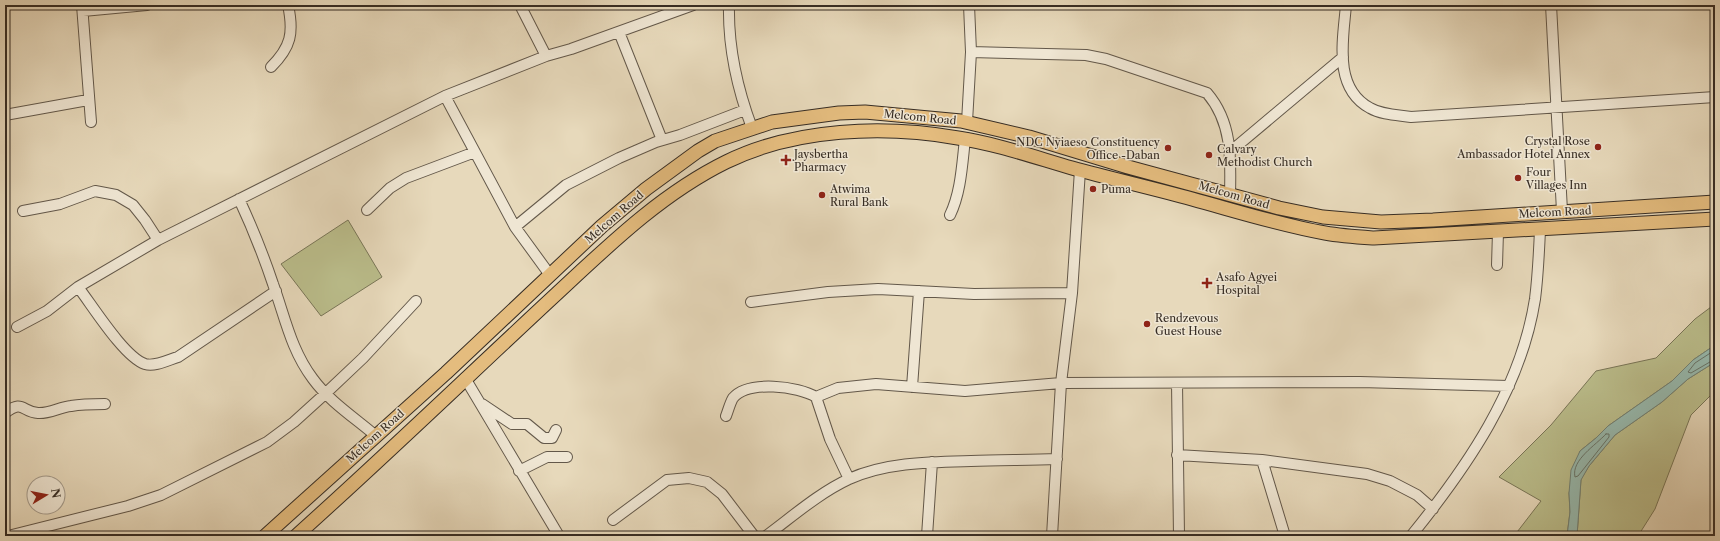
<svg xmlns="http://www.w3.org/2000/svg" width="1720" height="541" font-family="'Libre Caslon Text',serif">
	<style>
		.green { fill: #bbbe8c; stroke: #797658 }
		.water { fill: #97baaf; stroke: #718277 }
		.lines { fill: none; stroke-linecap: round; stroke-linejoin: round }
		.shore { stroke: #67746a; stroke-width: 1 }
		.minor-casing { stroke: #63584a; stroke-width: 12 }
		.major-casing { stroke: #372d24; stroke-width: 15 }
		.minor { stroke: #efe6d3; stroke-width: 10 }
		.major { stroke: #e4bc7e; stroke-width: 13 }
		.poi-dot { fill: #8f2418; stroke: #efe6d3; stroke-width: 1.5 }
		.labels { text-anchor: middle; stroke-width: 3; stroke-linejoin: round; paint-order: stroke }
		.street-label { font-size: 11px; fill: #372d24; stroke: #efe6d3 }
		.poi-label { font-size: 11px; fill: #372d24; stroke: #efe6d3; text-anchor: start }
	</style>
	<rect width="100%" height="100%" fill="#e7d9bb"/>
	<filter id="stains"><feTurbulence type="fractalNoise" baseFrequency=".005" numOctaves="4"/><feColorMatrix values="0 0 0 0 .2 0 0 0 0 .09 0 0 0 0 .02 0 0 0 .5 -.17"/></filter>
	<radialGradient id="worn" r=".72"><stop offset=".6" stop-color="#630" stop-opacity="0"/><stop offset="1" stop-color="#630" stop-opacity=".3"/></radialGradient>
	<path class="green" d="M348 220 382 277 321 316 281 264Z
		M1715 304V345L1693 360 1672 381 1608 426 1596 438 1580 451 1569 493 1570 512 1567 536H1514L1541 501 1499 477 1551 425 1596 371 1656 358 1695 319Z
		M1715 362V391L1691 415 1655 509 1638 536H1577L1581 479 1589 466 1615 435 1662 402 1688 379Z"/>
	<path class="water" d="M1715 345V362L1688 379 1662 402 1615 435 1589 466 1581 480 1577 536H1567L1570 512 1569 493 1571 470 1580 451 1596 438 1608 426 1672 381 1693 360Z"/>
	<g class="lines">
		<path class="shore" d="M1715 350 1695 363 1688 372 1691 373 1715 359
			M1606 434H1609V437L1578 476 1575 477C1571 460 1596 445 1606 434Z"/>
		<g class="minor-casing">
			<path id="minor" d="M82 5 91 122
				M520 5 546 56
				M729 5C728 49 737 88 752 128
				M1346 5C1343 40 1333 88 1370 108 1382 115 1398 115 1411 117L1715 97
				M1551 5 1562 211
				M83 11 147 5
				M619 32 662 140
				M971 52 1086 55 1106 59 1207 93C1232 122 1231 158 1230 194
				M271 67C291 47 294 33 288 5
				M445 96 515 227 550 275
				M5 115 88 100
				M967 122 971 52 969 5
				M1231 151 1343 57
				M239 199C252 227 263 254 273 284 285 317 291 350 313 379 329 401 355 418 376 436
				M367 210 390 188 406 178 475 152
				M23 211 60 204 95 191 116 195 133 205 145 220 158 240
				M950 215C961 192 962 165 965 139
				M515 227 566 185 619 158 656 142 680 135 745 110
				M1497 265 1498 232
				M78 287C92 305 124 357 145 364 155 367 168 360 178 357L276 291
				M751 302 828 292 878 289 974 294 1072 293
				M17 327 47 311 78 287 158 240 445 96 546 56 571 49 693 5
				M465 378 559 536
				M1177 383 1179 536
				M912 387 919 291
				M816 397 838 388 876 384 965 391 1061 383 1360 382 1509 386
				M482 404 512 424H527L544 438H552L556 430
				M5 413C23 399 22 412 38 413 49 414 60 407 71 406 82 404 94 404 105 404
				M726 416C728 411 730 403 733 398 748 380 798 386 816 397L830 439 849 479
				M1177 455 1262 460 1367 474 1390 481 1417 495 1433 509
				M1262 460 1285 536
				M519 471 547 457H567
				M613 520 667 480 689 478 707 482 722 494 754 536
				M8 536 128 506 161 495 267 442 294 422 326 393 363 358 416 301
				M766 536C793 516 819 493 849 479 886 462 931 462 971 461 1000 460 1028 460 1057 459
				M927 536 932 462
				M1052 536 1061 383 1072 293 1080 170
				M1411 536C1467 467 1521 389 1535 299 1538 276 1539 253 1540 230"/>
		</g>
		<g class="major-casing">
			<path id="major" d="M265 536 446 373 602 226 646 189 698 151 715 141 772 122 839 113 865 112 961 121 1029 137 1128 167 1279 208 1323 217 1381 222 1433 220 1715 202
				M296 536C382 459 466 378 551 299 605 249 659 195 726 162 795 128 884 125 958 138 997 144 1034 157 1072 168 1112 179 1152 188 1192 199 1236 211 1280 225 1325 233 1341 236 1358 237 1374 238L1715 219"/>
		</g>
		<use href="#minor" class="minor"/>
		<use href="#major" class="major"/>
	</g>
	<g class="poi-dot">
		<circle cx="1598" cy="147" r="4"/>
		<circle cx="1168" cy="148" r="4"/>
		<circle cx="1209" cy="155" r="4"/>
		<path d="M784 154h4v4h4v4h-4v4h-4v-4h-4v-4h4z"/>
		<circle cx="1518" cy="178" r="4"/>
		<circle cx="1093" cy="189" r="4"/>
		<circle cx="822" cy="195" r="4"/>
		<path d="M1205 277h4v4h4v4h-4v4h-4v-4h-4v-4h4z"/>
		<circle cx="1147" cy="324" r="4"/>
	</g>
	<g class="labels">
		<g class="street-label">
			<text transform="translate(920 117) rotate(6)" y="4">Melcom Road</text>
			<text transform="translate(1234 195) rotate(16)" y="4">Melcom Road</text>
			<text transform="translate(1555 212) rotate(-3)" y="4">Melcom Road</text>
			<text transform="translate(614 217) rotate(-41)" y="4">Melcom Road</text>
			<text transform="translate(375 436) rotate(-42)" y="4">Melcom Road</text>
		</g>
		<g class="poi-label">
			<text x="1590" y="145" text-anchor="end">Crystal Rose<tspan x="1590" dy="13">Ambassador Hotel Annex</tspan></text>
			<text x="1160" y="146" text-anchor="end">NDC Nyiaeso Constituency<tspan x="1160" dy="13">Office -Daban</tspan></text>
			<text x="1217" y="153">Calvary<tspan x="1217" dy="13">Methodist Church</tspan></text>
			<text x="794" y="158">Jaysbertha<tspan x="794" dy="13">Pharmacy</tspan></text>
			<text x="1526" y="176">Four<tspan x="1526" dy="13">Villages Inn</tspan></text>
			<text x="830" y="193">Atwima<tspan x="830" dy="13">Rural Bank</tspan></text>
			<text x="1101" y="193">Puma</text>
			<text x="1216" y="281">Asafo Agyei<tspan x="1216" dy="13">Hospital</tspan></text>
			<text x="1155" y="322">Rendzevous<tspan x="1155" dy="13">Guest House</tspan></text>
		</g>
	</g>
	<rect width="1720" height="541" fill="none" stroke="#e7d9bb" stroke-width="20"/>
	<rect x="6" y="6" width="1708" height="529" fill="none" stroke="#372d24" stroke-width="2"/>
	<rect x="10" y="10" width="1700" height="521" fill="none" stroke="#372d24"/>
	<g transform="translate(46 495) rotate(80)"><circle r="19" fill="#efe6d3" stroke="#a59c8d"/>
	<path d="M0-3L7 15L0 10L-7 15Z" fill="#8f2418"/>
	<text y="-6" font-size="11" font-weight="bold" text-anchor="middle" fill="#372d24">N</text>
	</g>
	<rect width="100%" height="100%" filter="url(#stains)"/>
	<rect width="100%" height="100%" fill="url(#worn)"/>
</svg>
